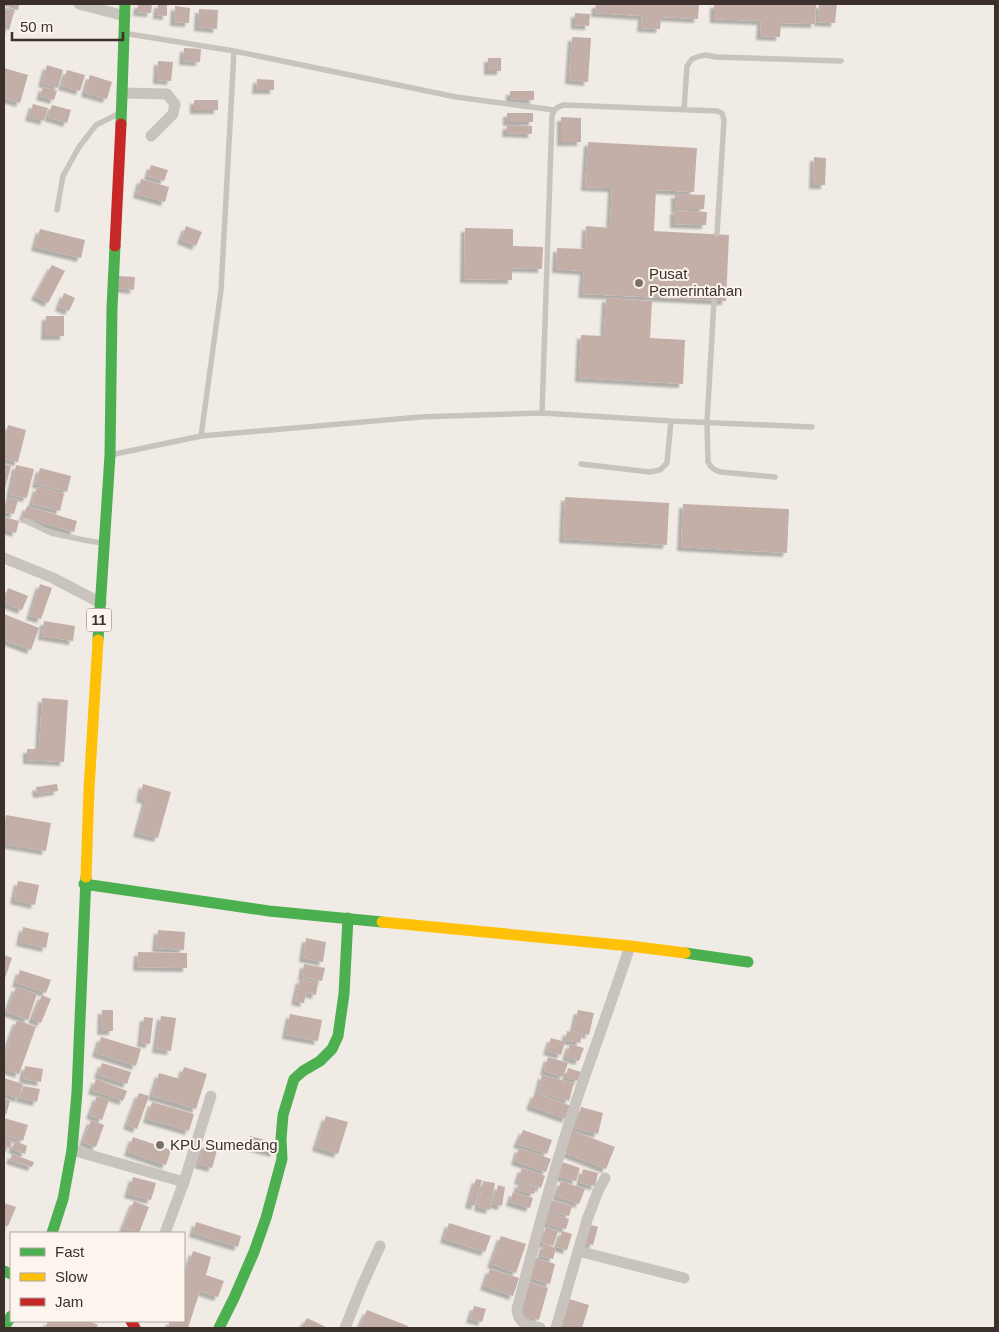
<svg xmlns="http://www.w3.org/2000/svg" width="999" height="1332" font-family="Arial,sans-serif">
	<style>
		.building { fill: #c3afa7; filter: url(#shadow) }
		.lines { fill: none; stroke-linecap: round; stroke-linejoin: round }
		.lane { stroke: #c9c3be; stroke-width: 5.5 }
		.street { stroke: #c9c3be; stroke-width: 11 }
		.fast { stroke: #4caf50; stroke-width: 11 }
		.slow { stroke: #ffc107; stroke-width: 11 }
		.jam { stroke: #c62828; stroke-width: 11 }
		.poi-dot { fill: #7a716c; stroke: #fbf5ee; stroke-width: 2 }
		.labels { text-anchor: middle; stroke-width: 4; stroke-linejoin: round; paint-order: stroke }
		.shield { fill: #fbf5ee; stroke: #756b66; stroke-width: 1 }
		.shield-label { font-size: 14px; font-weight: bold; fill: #3b302b }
		.poi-label { font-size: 15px; fill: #3b302b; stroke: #fbf5ee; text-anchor: start }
	</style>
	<defs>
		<filter id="shadow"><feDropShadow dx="-4" dy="4" stdDeviation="1" flood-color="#0004"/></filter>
	</defs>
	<rect width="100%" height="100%" fill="#f0ebe5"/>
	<path class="building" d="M4 4H19L18 10 4 6Z
		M138 4H152L151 13 137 12Z
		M158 4H167V16L157 15Z
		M596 4H699L698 19 661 17 660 29 641 28 642 16 595 13Z
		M714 4H816L815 24 781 23 780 37 760 36 761 21 714 19Z
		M819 4H837L835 23 818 22Z
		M175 6 190 8 189 23 174 22Z
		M4 9 14 12 9 30 4 28Z
		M199 9 218 10 217 29 198 27Z
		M575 13 590 14 589 26 575 25Z
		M572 37 591 38 588 82 569 80Z
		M184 48 201 49 200 62 183 61Z
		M488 58H501V71H488Z
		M158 61 173 62 171 81 157 80Z
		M47 65 63 70 58 88 42 83Z
		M4 68 28 75 20 103 4 98Z
		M67 70 85 75 80 91 62 86Z
		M90 75 112 82 107 99 85 93Z
		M257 79 274 80V90H256Z
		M43 87 57 91 54 100 40 96Z
		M510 91H534V100L510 99Z
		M194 100H218V110H194Z
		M33 104 48 108 44 121 29 117Z
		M52 105 71 110 67 123 48 117Z
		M507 113H533V122H507Z
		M561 117 581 118V142H561Z
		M507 125 532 126V134L506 133Z
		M588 142 697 148 694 192 656 190 654 231 729 235 726 301 582 294 584 271 556 269 557 248 585 249 586 226 610 228 612 188 585 187Z
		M814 157 826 158 825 185H813Z
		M151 165 168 170 164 181 148 176Z
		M141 179 169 187 165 202 137 194Z
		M675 194 705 195 704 209H675Z
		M674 210 707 212 706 225 674 224Z
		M186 226 202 232 196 246 181 240Z
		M465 228 513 229V246L543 247 542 269 512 268V280L464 279Z
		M40 229 85 240 81 258 35 247Z
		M52 265 65 271 48 303 35 296Z
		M119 276 135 277 134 290 118 288Z
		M64 293 75 298 69 311 59 307Z
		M606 298 652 301 650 338 685 340 683 384 579 378 581 335 604 336Z
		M46 316H64V336H45Z
		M8 425 26 430 18 462 4 459V441Z
		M4 464 11 466 4 493Z
		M16 465 34 469 27 498 10 495Z
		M40 468 71 476 67 492 36 484Z
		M37 487 64 494 60 511 32 504Z
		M7 497 18 500 14 514 4 512Z
		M565 497 669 503 667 545 563 539Z
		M683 504 789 509 787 553 681 547Z
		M27 506 77 521 74 532 23 517Z
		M4 517 19 521 16 533 4 529Z
		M40 584 52 588 41 619 30 616Z
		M8 588 28 596 22 610 4 603V600Z
		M4 614 39 628 31 650 4 640Z
		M44 621 75 626 73 641 42 636Z
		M42 698 68 700 64 762 27 760V749H39Z
		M57 784 58 791 37 794 36 787Z
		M143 784 171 792 158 838 137 833 146 800 140 798Z
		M6 815 51 823 46 851 4 844V826Z
		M18 881 39 885 35 905 14 900Z
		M23 927 49 933 46 948 20 942Z
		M158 930 185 932 184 950 156 948Z
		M306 938 326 942 323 962 303 958Z
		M138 952 187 953V968L137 967Z
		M4 955 12 958 4 981Z
		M304 964 325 968 322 981 302 977Z
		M20 970 51 980 46 993 16 983Z
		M300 979 318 983 316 995 306 993 304 1003 295 1001Z
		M16 987 37 994 28 1020 7 1012Z
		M42 995 51 999 41 1023 32 1019Z
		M102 1010H113V1031H101Z
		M578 1010 594 1013 589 1035 573 1031Z
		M290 1014 322 1020 318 1041 286 1035Z
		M161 1016 176 1018 171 1051 156 1049Z
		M144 1017 153 1018 150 1044 141 1043Z
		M17 1020 36 1027 19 1074 4 1069V1056Z
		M567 1031 582 1035 580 1043 565 1040Z
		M101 1037 141 1049 136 1066 96 1053Z
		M551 1038 565 1042 561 1055 547 1051Z
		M570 1044 584 1048 579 1061 566 1057Z
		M548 1057 568 1063 563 1077 544 1071Z
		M102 1063 131 1072 127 1084 98 1075Z
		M25 1066 43 1069 41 1082 23 1079Z
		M184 1067 207 1074 196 1109 152 1096 159 1073 180 1079Z
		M568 1068 581 1072 578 1081 566 1077Z
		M542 1075 574 1083 569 1101 538 1092Z
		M4 1078 23 1084 19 1098 4 1094Z
		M96 1079 127 1091 123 1101 92 1090Z
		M23 1086 40 1089 37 1102 20 1098Z
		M139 1093 149 1096 137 1129 127 1125Z
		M535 1093 571 1106 566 1119 530 1106Z
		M97 1096 109 1100 102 1120 90 1115Z
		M4 1099 10 1101 6 1115 4 1114Z
		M152 1102 194 1114 189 1131 147 1119Z
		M581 1107 603 1113 598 1134 575 1128Z
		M326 1116 348 1122 338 1154 316 1147Z
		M4 1118 28 1125 23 1141 4 1135Z
		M91 1120 104 1125 96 1147 83 1142Z
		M523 1130 552 1140 547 1154 517 1144Z
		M571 1130 615 1147 606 1169 563 1152Z
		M250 1136 276 1143 274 1153 248 1146Z
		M133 1137 171 1150 166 1165 128 1152Z
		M4 1138 12 1141 10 1148 4 1146Z
		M15 1141 27 1146 25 1154 12 1149Z
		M205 1143 218 1147 212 1168 198 1164Z
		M519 1148 551 1159 546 1172 515 1161Z
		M12 1154 34 1162 32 1167 10 1160Z
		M562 1162 580 1168 576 1181 557 1176Z
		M522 1168 545 1176 541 1188 518 1180Z
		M583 1169 598 1173 595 1186 580 1183Z
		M133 1177 156 1183 151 1200 128 1194Z
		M476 1179 482 1180 475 1206 469 1204Z
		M483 1181 495 1183 490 1210 478 1207Z
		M561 1181 585 1189 579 1204 556 1196Z
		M519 1183 536 1187 534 1194 517 1190Z
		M498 1185 505 1187 502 1206 493 1204Z
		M513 1192 533 1198 530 1208 510 1202Z
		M551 1200 572 1206 569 1216 549 1211Z
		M134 1201 149 1207 139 1233 123 1228Z
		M4 1203 16 1207 8 1226 4 1225Z
		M547 1213 569 1219 566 1229 544 1223Z
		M196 1222 241 1236 238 1247 193 1233Z
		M449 1223 491 1236 485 1252 444 1239Z
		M591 1225 598 1227 593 1245 585 1243Z
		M546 1227 558 1231 553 1246 541 1242Z
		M562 1231 572 1234 567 1250 557 1247Z
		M501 1236 526 1244 516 1273 491 1264Z
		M544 1244 556 1248 553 1259 541 1256Z
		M193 1251 211 1257 206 1275 224 1281 218 1297 200 1291 188 1328H171L168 1327 170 1321H184V1280Z
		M536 1258 555 1264 550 1284 530 1278Z
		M490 1269 519 1278 513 1296 484 1286Z
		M528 1282 548 1288 539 1320 519 1314Z
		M566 1298 589 1305 582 1328H557Z
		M474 1306 486 1309 482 1322 470 1319Z
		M367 1310 408 1326 407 1328H359Z
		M307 1318 328 1328H301Z
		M48 1321H89L98 1325 96 1328H45Z"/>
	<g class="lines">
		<path class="lane" d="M129 34 234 51 456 97 554 110
			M684 109 687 66 692 59 700 56 706 55 716 57 841 61
			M57 210 63 176 79 147 96 125 116 115
			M714 301 707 422 708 462C711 468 714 470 721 472L775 477
			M542 413 552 115C555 108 557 107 564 105L717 111 722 113 724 120 717 234
			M201 436 221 290 234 51
			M115 454 201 436 420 417 542 413 671 421 812 427
			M581 464 650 472 660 470 667 463 671 421
			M24 520 51 533 84 540 102 543"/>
		<path class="street" d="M79 4 125 16
			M123 93 167 94 175 104 173 114 151 136
			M4 558 53 578 101 603
			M72 1150 184 1182
			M165 1233 184 1182 211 1096
			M578 1251 684 1278
			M345 1328 361 1288 380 1246
			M540 1328C528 1324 518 1325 517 1309 536 1237 555 1164 579 1093 596 1044 614 995 630 946
			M556 1328 587 1220 598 1191 605 1178"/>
		<path class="fast" d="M121 124 125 4
			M98 640 110 455 112 308 115 246
			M84 884 269 911 382 922
			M685 953 748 962
			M52 1233 63 1199 72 1150 77 1092 86 877
			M4 1271 11 1274
			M4 1328 11 1316
			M219 1328 234 1298 254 1252 266 1218 282 1159 281 1139 283 1115 294 1079 303 1071 320 1061 332 1049 338 1036 344 994 348 918"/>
		<path class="slow" d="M86 877 89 789 98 640
			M382 922 630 946 685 953"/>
		<path class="jam" d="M115 246 121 124
			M131 1321 135 1328"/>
	</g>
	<g class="poi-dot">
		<circle cx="639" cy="283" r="5"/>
		<circle cx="160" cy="1145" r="5"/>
	</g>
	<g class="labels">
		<rect class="shield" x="86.5" y="608.5" width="25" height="23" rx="4"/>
		<g class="shield-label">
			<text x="99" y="625">11</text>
		</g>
		<g class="poi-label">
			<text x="649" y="279">Pusat<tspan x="649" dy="17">Pemerintahan</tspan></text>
			<text x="170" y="1150">KPU Sumedang</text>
		</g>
	</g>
	<rect width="999" height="1332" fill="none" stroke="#3b302b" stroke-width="10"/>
	<rect x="10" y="1232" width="175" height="90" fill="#fbf5ee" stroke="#aea6a0"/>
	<rect x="20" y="1248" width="25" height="8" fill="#4caf50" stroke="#aea6a0"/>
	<text x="55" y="1257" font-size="15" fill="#3b302b">Fast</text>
	<rect x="20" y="1273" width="25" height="8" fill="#ffc107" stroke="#aea6a0"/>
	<text x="55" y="1282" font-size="15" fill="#3b302b">Slow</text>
	<rect x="20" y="1298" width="25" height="8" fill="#c62828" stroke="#aea6a0"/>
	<text x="55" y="1307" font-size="15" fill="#3b302b">Jam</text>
	<path d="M12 32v8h111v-8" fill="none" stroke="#3b302b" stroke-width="2.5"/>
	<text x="20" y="32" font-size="15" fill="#3b302b" stroke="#fbf5ee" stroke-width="4" paint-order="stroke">50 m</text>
</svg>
